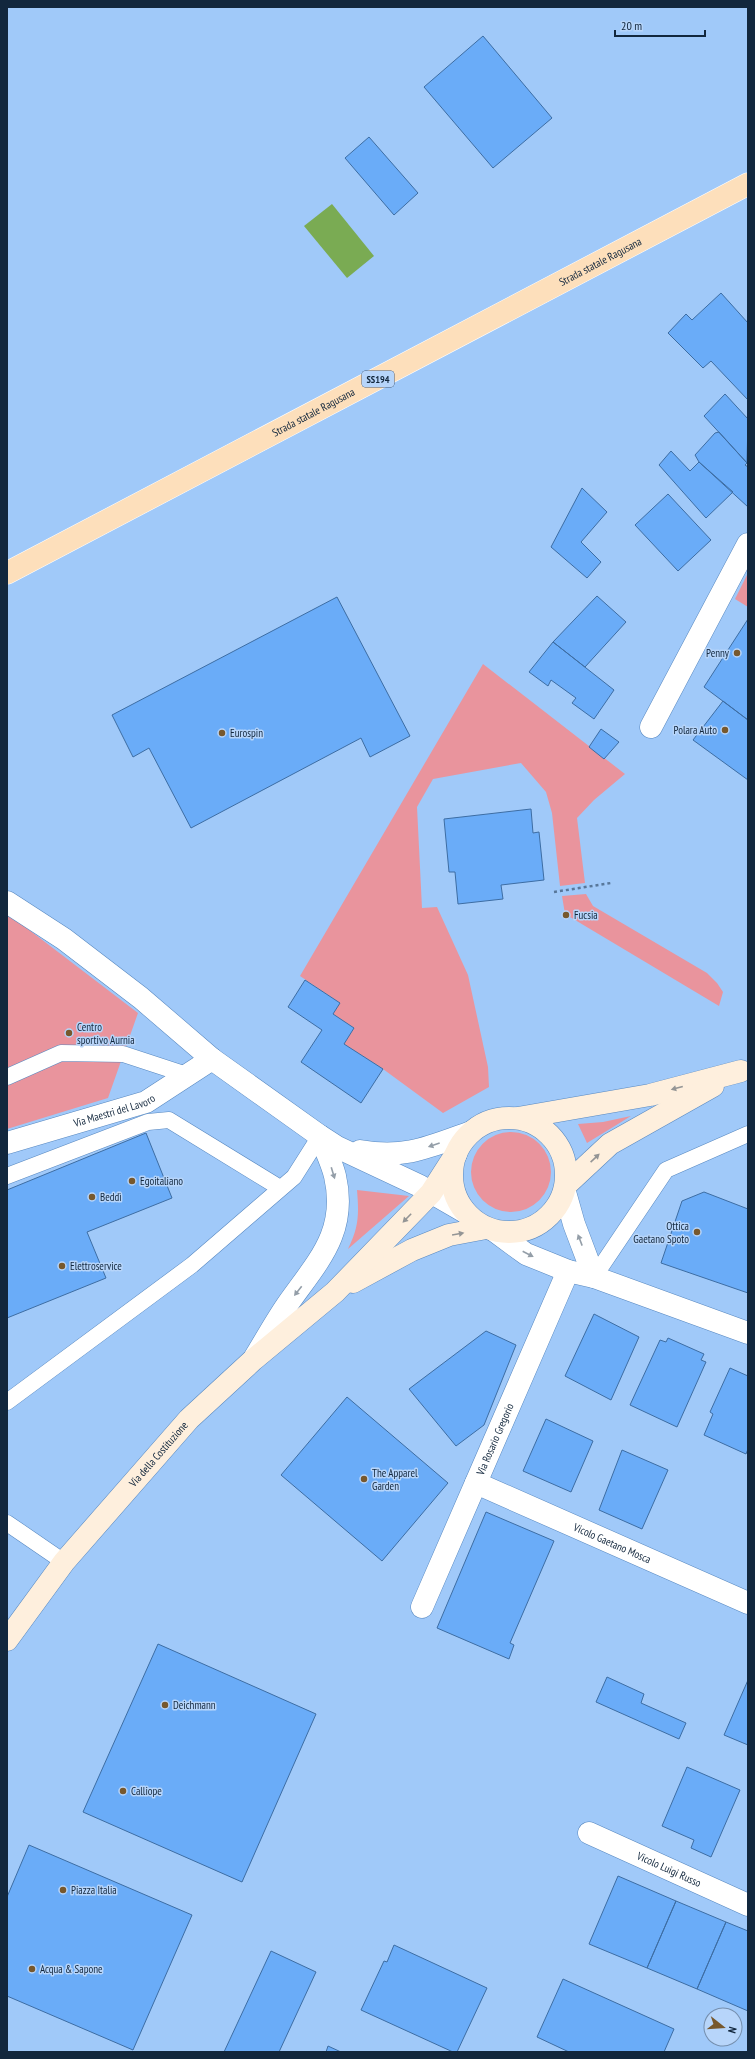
<svg xmlns="http://www.w3.org/2000/svg" width="755" height="2059" font-family="'PT Sans Narrow',sans-serif">
	<style>
		.green { fill: #e9949d }
		.water { fill: #7aab53 }
		.building { fill: #6aacf8; stroke: #3d6da3 }
		.lines { fill: none; stroke-linecap: round; stroke-linejoin: round }
		.lane-casing { stroke: #5788c0; stroke-width: 17 }
		.street-casing { stroke: #5788c0; stroke-width: 23 }
		.secondary-casing { stroke: #5788c0; stroke-width: 23 }
		.primary-casing { stroke: #fff; stroke-width: 23 }
		.path { stroke: #58779a; stroke-width: 2.5; stroke-dasharray: 3 3; stroke-linecap: butt }
		.lane { stroke: #fff; stroke-width: 16 }
		.street { stroke: #fff; stroke-width: 22 }
		.secondary { stroke: #feefdd; stroke-width: 22 }
		.primary { stroke: #fddfbb; stroke-width: 22 }
		.oneway { fill: #949595 }
		.oneway2 { fill: #949ea8 }
		.poi-dot { fill: #77582d; stroke: #b7d5fa; stroke-width: 1.5 }
		.labels { text-anchor: middle; stroke-width: 3; stroke-linejoin: round; paint-order: stroke }
		.shield { fill: #b7d5fa; stroke: #445b76; stroke-width: 1 }
		.shield-label { font-size: 10px; font-weight: bold; fill: #12273d }
		.street-label { font-size: 11px; fill: #12273d; stroke: #b7d5fa }
		.poi-label { font-size: 11px; fill: #12273d; stroke: #b7d5fa; text-anchor: start }
	</style>
	<rect width="100%" height="100%" fill="#a0c9f9"/>
	<path class="green" d="M748 573V607L735 599Z
		M483 664 625 774 594 800 577 818 585 883 560 886 552 813 546 792 521 763 433 779 417 807 422 908 437 907 468 975 488 1067 489 1087 443 1113 383 1069 344 1044 354 1028 333 1014 340 1003 300 976Z
		M586 894 593 906 707 973 717 983 723 992 719 1006 565 914 562 896Z
		M7 913 138 1013 108 1098 7 1129Z
		M631 1116 587 1143 578 1124 603 1122Z
		M471 1172a40 40 0 1 1 80 0a40 40 0 1 1-80 0Z
		M357 1190 409 1196 348 1249C359 1227 359 1214 357 1190Z"/>
	<path class="water" d="M332 204 374 256 347 278 304 226Z"/>
	<path class="building" d="M483 36 552 118 493 168 424 87Z
		M369 137 418 193 394 215 345 158Z
		M721 293 748 323V400L711 361 703 368 668 333 686 314 692 320Z
		M725 394 748 419 747 463 704 416Z
		M719 432 747 463 745 465 748 467V507L699 462 695 455 715 433Z
		M671 451 690 471 699 462 733 492 706 518 659 465Z
		M582 488 607 512 581 542 601 562 587 578 551 547Z
		M668 494 711 540 678 571 635 525Z
		M597 596 626 622 585 667 553 642Z
		M337 597 410 736 370 757 361 738 191 828 149 748 133 757 112 715Z
		M748 619V720L704 687Z
		M553 642 614 690 594 719 572 703 576 698 551 680 548 686 529 672Z
		M723 701 748 720V780L693 740Z
		M601 729 619 742 604 759 589 747Z
		M531 809 533 833 539 832 544 880 501 885 503 899 458 904 455 872H449L444 819Z
		M305 980 340 1003 333 1014 354 1028 344 1044 383 1069 361 1103 301 1062 322 1030 288 1007Z
		M146 1133 172 1198 87 1232 106 1278 7 1318V1190Z
		M704 1192 748 1209V1293L661 1263 682 1201Z
		M594 1314 639 1337 611 1400 565 1376Z
		M486 1331 516 1345 484 1425 456 1446 409 1389Z
		M668 1338 704 1354 701 1360 706 1362 677 1427 630 1405 660 1340 666 1342Z
		M730 1368 748 1376V1449L746 1454 704 1435 713 1414 710 1412Z
		M347 1397 448 1483 382 1561 281 1475Z
		M546 1419 593 1441 571 1492 523 1471Z
		M622 1450 668 1470 642 1529 599 1510Z
		M486 1512 554 1541 510 1643 514 1645 509 1659 437 1628Z
		M158 1644 316 1714 242 1882 83 1812Z
		M607 1677 644 1694 641 1703 686 1723 679 1739 596 1702Z
		M748 1680V1745L724 1735Z
		M687 1767 740 1790 711 1857 691 1848 694 1840 662 1826Z
		M29 1845 192 1915 133 2050 7 1996V1897Z
		M618 1876 676 1901 647 1968 589 1944Z
		M676 1901 726 1922 697 1989 647 1968Z
		M726 1922 748 1931V2011L697 1989Z
		M394 1945 487 1988 457 2052H453L361 2010 384 1961 387 1962Z
		M271 1951 316 1972 279 2052H224Z
		M563 1979 674 2029 664 2052H569L537 2037Z
		M328 2046 341 2052H326Z"/>
	<g class="lines">
		<g class="lane-casing">
			<path id="lane" d="M7 1077 61 1053 123 1054 187 1075
				M7 1176 148 1122 169 1120 280 1188
				M594 1277 666 1170 748 1134
				M7 1402 192 1265 294 1177 320 1136
				M7 1523 64 1562"/>
		</g>
		<g class="street-casing">
			<g id="street">
				<path d="M651 727 748 544"/>
				<path d="M7 902 64 939 141 998 212 1059 320 1136 337 1147 420 1186 465 1212"/>
				<path id="s1" d="M7 1143 146 1102 212 1059"/>
				<path d="M360 1151C405 1159 429 1147 471 1132"/>
				<path d="M565 1192 574 1224 594 1277"/>
				<path d="M496 1232 526 1254 568 1271 594 1277 748 1333"/>
				<path d="M255 1357C266 1339 276 1321 287 1305 317 1262 348 1233 335 1176 332 1163 325 1149 320 1136"/>
				<path id="s2" d="M476 1483 748 1603"/>
				<path id="s3" d="M422 1607 568 1271"/>
				<path id="s4" d="M589 1833 748 1905"/>
			</g>
		</g>
		<g class="secondary-casing">
			<g id="secondary">
				<circle cx="509" cy="1175" r="57"/>
				<path d="M518 1118 650 1095 741 1071"/>
				<path d="M566 1185 610 1144 713 1086"/>
				<path d="M353 1282 412 1250 449 1235 486 1228"/>
				<path id="s5" d="M7 1640 64 1562 189 1419 253 1360 335 1292 431 1193 456 1154"/>
			</g>
		</g>
		<g class="primary-casing">
			<g id="primary">
				<path id="s6" d="M7 573 748 184"/>
			</g>
		</g>
		<path class="path" d="M554 892 611 883"/>
		<use href="#lane" class="lane"/>
		<use href="#street" class="street"/>
		<use href="#secondary" class="secondary"/>
		<use href="#primary" class="primary"/>
	</g>
	<defs><path id="oneway-solid" d="M-6-.8H1V-3.2L6.5 0L1 3.2V.8H-6Z"/></defs>
	<g class="oneway">
		<use href="#oneway-solid" transform="translate(677 1088) rotate(165)"/>
		<use href="#oneway-solid" transform="translate(595 1158) rotate(-43)"/>
		<use href="#oneway-solid" transform="translate(407 1218) rotate(134)"/>
		<use href="#oneway-solid" transform="translate(458 1234) rotate(-10)"/>
	</g>
	<g class="oneway2">
		<use href="#oneway-solid" transform="translate(434 1145) rotate(161)"/>
		<use href="#oneway-solid" transform="translate(333 1173) rotate(73)"/>
		<use href="#oneway-solid" transform="translate(580 1240) rotate(-111)"/>
		<use href="#oneway-solid" transform="translate(528 1254) rotate(27)"/>
		<use href="#oneway-solid" transform="translate(298 1291) rotate(128)"/>
	</g>
	<g class="poi-dot">
		<circle cx="737" cy="653" r="4"/>
		<circle cx="725" cy="730" r="4"/>
		<circle cx="222" cy="733" r="4"/>
		<circle cx="566" cy="915" r="4"/>
		<circle cx="69" cy="1033" r="4"/>
		<circle cx="132" cy="1181" r="4"/>
		<circle cx="92" cy="1197" r="4"/>
		<circle cx="697" cy="1232" r="4"/>
		<circle cx="62" cy="1266" r="4"/>
		<circle cx="364" cy="1479" r="4"/>
		<circle cx="165" cy="1705" r="4"/>
		<circle cx="123" cy="1791" r="4"/>
		<circle cx="63" cy="1890" r="4"/>
		<circle cx="32" cy="1969" r="4"/>
	</g>
	<g class="labels">
		<rect class="shield" x="362" y="371" width="32" height="16" rx="3"/>
		<g class="shield-label">
			<text x="378" y="383">SS194</text>
		</g>
		<g class="street-label">
			<text dy="4" stroke="none"><textPath href="#s6" startOffset="670">Strada statale Ragusana</textPath></text>
			<text dy="4" stroke="none"><textPath href="#s6" startOffset="346">Strada statale Ragusana</textPath></text>
			<text dy="4" stroke="none"><textPath href="#s1" startOffset="112">Via Maestri del Lavoro</textPath></text>
			<text dy="4" stroke="none"><textPath href="#s3" startOffset="183">Via Rosario Gregorio</textPath></text>
			<text dy="4" stroke="none"><textPath href="#s5" startOffset="240">Via della Costituzione</textPath></text>
			<text dy="4" stroke="none"><textPath href="#s2" startOffset="149">Vicolo Gaetano Mosca</textPath></text>
			<text dy="4" stroke="none"><textPath href="#s4" startOffset="88">Vicolo Luigi Russo</textPath></text>
		</g>
		<g class="poi-label">
			<text x="729" y="657" text-anchor="end">Penny</text>
			<text x="717" y="734" text-anchor="end">Polara Auto</text>
			<text x="230" y="737">Eurospin</text>
			<text x="574" y="919">Fucsia</text>
			<text x="77" y="1031">Centro<tspan x="77" dy="13">sportivo Aurnia</tspan></text>
			<text x="140" y="1185">Egoitaliano</text>
			<text x="100" y="1201">Beddì</text>
			<text x="689" y="1230" text-anchor="end">Ottica<tspan x="689" dy="13">Gaetano Spoto</tspan></text>
			<text x="70" y="1270">Elettroservice</text>
			<text x="372" y="1477">The Apparel<tspan x="372" dy="13">Garden</tspan></text>
			<text x="173" y="1709">Deichmann</text>
			<text x="131" y="1795">Calliope</text>
			<text x="71" y="1894">Piazza Italia</text>
			<text x="40" y="1973">Acqua &amp; Sapone</text>
		</g>
	</g>
	<rect width="755" height="2059" fill="none" stroke="#12273d" stroke-width="16"/>
	<g transform="translate(723 2027) rotate(107)"><circle r="19" fill="#b7d5fa" stroke="#758fae"/>
	<path d="M0-3L7 15L0 10L-7 15Z" fill="#77582d"/>
	<text y="-6" font-size="11" font-weight="bold" text-anchor="middle" fill="#12273d">N</text>
	</g>
	<path d="M615 30v6h90v-6" fill="none" stroke="#12273d" stroke-width="2"/>
	<text x="621" y="30" font-size="12" fill="#12273d" stroke="#b7d5fa" stroke-width="3" paint-order="stroke">20 m</text>
</svg>
